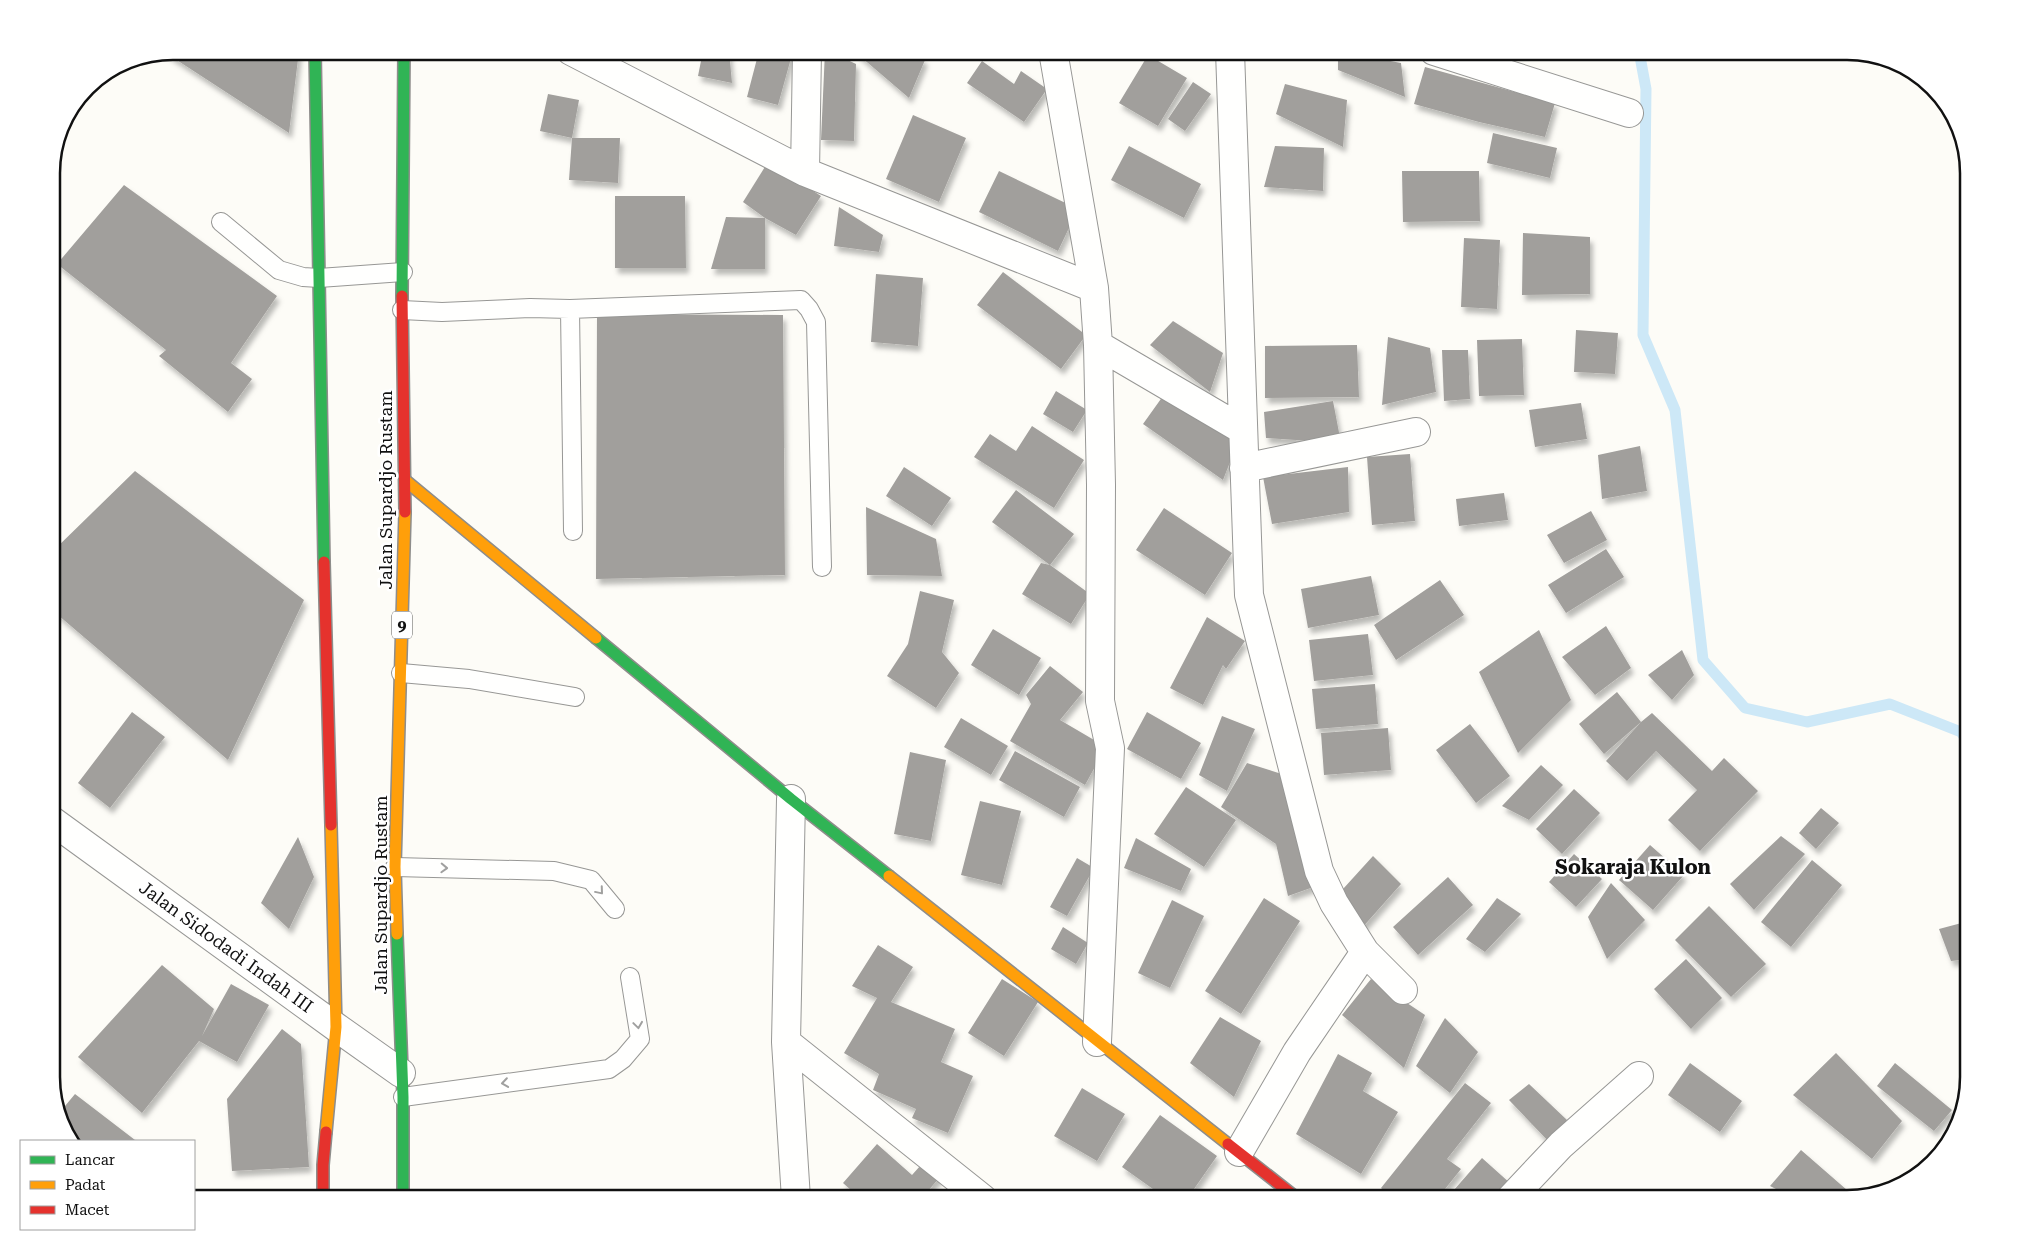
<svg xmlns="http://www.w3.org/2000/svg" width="2020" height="1250" font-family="'Roboto Serif',serif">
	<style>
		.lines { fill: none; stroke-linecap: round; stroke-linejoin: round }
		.stream { stroke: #cde8f7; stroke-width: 11 }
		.building { fill: #a19f9c; filter: url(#shadow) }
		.lane-casing { stroke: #979795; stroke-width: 20 }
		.street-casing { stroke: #979795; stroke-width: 30 }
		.fast-casing { stroke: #8e8d8b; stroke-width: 14 }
		.slow-casing { stroke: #8e8d8b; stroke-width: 14 }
		.jam-casing { stroke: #8e8d8b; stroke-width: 14 }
		.lane { stroke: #fffffe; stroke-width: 18 }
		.street { stroke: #fffffe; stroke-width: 28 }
		.fast { stroke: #30b455; stroke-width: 11 }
		.slow { stroke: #ff9f0a; stroke-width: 11 }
		.jam { stroke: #e5322d; stroke-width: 11 }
		.oneway { stroke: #a0a09f }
		.labels { text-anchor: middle; stroke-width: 5; stroke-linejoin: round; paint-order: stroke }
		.shield { fill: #fff; stroke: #585858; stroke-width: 1 }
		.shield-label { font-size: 16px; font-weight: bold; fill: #111 }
		.street-label { font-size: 18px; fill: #111; stroke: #fff }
		.quarter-label { font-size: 20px; font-weight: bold; fill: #111; stroke: #fff }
		.rim { fill: none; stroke: #111; stroke-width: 2.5 }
	</style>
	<defs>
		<filter id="shadow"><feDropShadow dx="3" dy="5.5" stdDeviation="2.5" flood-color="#0004"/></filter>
	</defs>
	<rect width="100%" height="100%" fill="#fdfcf7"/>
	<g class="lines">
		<path class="stream" d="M1639 51 1646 89 1643 335 1675 410 1703 660 1745 708 1807 722 1890 704 1961 732 1969 743"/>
	</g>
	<path class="building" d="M173 51H299L289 133 166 53Z
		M703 51H729L732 83 698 76Z
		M759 51H793L778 105 747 97Z
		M825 51H829L856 64 854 141 821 140Z
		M854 51H913L925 60 909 98Z
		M1338 51 1401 63 1405 97 1338 70Z
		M1148 55 1187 78 1158 126 1119 103Z
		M982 61 1014 84 1021 71 1047 89 1024 122 967 83Z
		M1425 67 1555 103 1545 137 1479 122 1414 104Z
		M1193 82 1211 94 1185 131 1168 119Z
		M1285 84 1347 100 1343 147 1276 114Z
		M548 94 579 100 572 138 540 131Z
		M913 115 966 138 939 202 886 179Z
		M1493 133 1557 148 1550 178 1487 163Z
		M572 138H620L618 183 569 180Z
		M1129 146 1201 184 1184 218 1111 180Z
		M1275 146 1324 148 1323 191 1264 187Z
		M768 162 821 196 796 235 765 218 743 202Z
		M999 171 1078 209 1058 251 979 212Z
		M1402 171H1479L1480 221 1403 222Z
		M124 185 277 296 231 363 252 379 228 412 159 356 166 350 57 264Z
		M615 196H685L686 268H615Z
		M839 207 883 235 879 252 834 246Z
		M726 217 765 218V269H711Z
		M1523 233 1590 237V294L1522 295Z
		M1464 238 1500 240 1497 309 1461 307Z
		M1003 272 1086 335 1061 369 977 305Z
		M876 274 923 278 918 346 871 342Z
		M597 314 783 315 785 575 596 579Z
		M1173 321 1223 353 1210 392 1150 345Z
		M1576 330 1618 333 1615 374 1574 372Z
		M1388 337 1430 348 1436 392 1382 405Z
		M1522 339 1524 395 1479 396 1477 340Z
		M1357 345 1359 397 1265 398V346Z
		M1442 350H1468L1470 399 1444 401Z
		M1168 389 1239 439 1223 480 1143 424Z
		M1056 391 1087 410 1073 432 1043 414Z
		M1333 401 1341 443 1266 438 1264 412Z
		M1581 403 1587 439 1535 447 1529 410Z
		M1032 426 1084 460 1054 508 974 457 990 434 1016 451Z
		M1640 446 1647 491 1602 499 1598 455Z
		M1410 454 1415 521 1372 525 1367 457Z
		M904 467 951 498 932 526 886 496Z
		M1348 467 1349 512 1272 524 1263 477Z
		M135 471 304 600 228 760 51 609V553Z
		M1016 490 1074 534 1050 565 992 522Z
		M1504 493 1508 520 1459 526 1456 499Z
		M866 507 936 539 942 576 867 575Z
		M1164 508 1232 553 1205 595 1136 550Z
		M1591 511 1607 540 1564 563 1547 535Z
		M1606 549 1624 577 1566 613 1548 585Z
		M1041 563 1050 565 1090 594 1071 624 1022 594Z
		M1371 576 1379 615 1308 628 1301 589Z
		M1440 580 1464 615 1396 660 1374 625Z
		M920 591 954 600 942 652 959 673 936 708 887 676 908 644Z
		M1207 617 1245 641 1226 669 1223 665 1203 705 1170 688Z
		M1606 626 1631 668 1595 695 1562 657Z
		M993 629 1041 658 1019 695 971 665Z
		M1539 630 1571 700 1518 753 1479 672Z
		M1368 634 1373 675 1314 681 1309 640Z
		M1682 650 1694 675 1672 700 1648 675Z
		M1050 666 1083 692 1060 720 1106 747 1085 785 1010 741 1031 704 1026 695Z
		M1375 684 1378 724 1316 729 1312 689Z
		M1617 692 1641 722 1652 713 1712 771 1724 758 1758 791 1700 851 1668 820 1697 790 1656 751 1627 781 1606 761 1641 722 1604 754 1579 724Z
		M132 712 165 737 110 808 78 783Z
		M1147 712 1201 743 1181 779 1127 749Z
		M1222 716 1255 729 1227 791 1199 775Z
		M961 718 1008 746 991 775 944 747Z
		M1470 724 1510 776 1476 803 1436 750Z
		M1388 728 1391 770 1324 775 1321 733Z
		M1015 751 1080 787 1064 817 999 780Z
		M910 752 946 760 931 841 894 834Z
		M1247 763 1288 776 1322 884 1288 896 1276 844 1221 807Z
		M1541 765 1563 785 1529 820 1502 806Z
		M1186 787 1236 820 1204 867 1154 834Z
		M1574 789 1600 813 1562 854 1536 829Z
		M980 801 1021 811 1002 885 961 875Z
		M1821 808 1839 823 1816 849 1799 833Z
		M1781 836 1805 854 1754 910 1730 884Z
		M298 837 314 877 289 929 261 903Z
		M1136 838 1191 869 1181 891 1124 868Z
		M1650 845 1684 875 1653 910 1619 880Z
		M1574 854 1602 879 1576 907 1549 882Z
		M1373 856 1401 884 1361 929 1343 889Z
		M1077 858 1094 868 1067 916 1050 907Z
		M1812 860 1842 885 1791 947 1761 922Z
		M1448 877 1473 905 1418 955 1393 927Z
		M1611 883 1645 920 1607 959 1588 917Z
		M1264 898 1300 921 1241 1014 1205 991Z
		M1497 898 1521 914 1485 952 1466 939Z
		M1172 900 1204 916 1170 988 1138 973Z
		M1709 906 1766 964 1731 997 1675 940Z
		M1969 921V959L1951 961 1939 929Z
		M1063 927 1088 943 1076 964 1051 949Z
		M878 945 913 967 891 1002 955 1029 941 1062 973 1076 948 1133 912 1118 916 1109 873 1090 879 1074 844 1053 877 998 852 986Z
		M1686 959 1722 998 1691 1029 1654 989Z
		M162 965 214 1009 202 1036 231 984 269 1005 237 1062 199 1041 142 1113 78 1057Z
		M1002 979 1038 1002 1004 1056 968 1033Z
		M1371 979 1425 1015 1404 1068 1342 1015Z
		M1220 1017 1261 1041 1234 1097 1190 1063Z
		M1445 1018 1478 1052 1450 1093 1416 1066Z
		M282 1029 301 1044 309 1167 232 1171 227 1099Z
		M1836 1053 1902 1121 1872 1159 1793 1095Z
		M1338 1054 1372 1073 1363 1091 1398 1112 1361 1174 1296 1134Z
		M1690 1063 1742 1101 1720 1132 1668 1095Z
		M1895 1063 1952 1110 1934 1131 1877 1086Z
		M1465 1083 1491 1103 1447 1159 1461 1169 1437 1199H1393L1381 1188Z
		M1529 1084 1567 1120 1551 1144 1509 1100Z
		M1082 1088 1125 1114 1097 1161 1054 1136Z
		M75 1094 135 1140 133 1141H71L68 1138 60 1112Z
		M1160 1115 1217 1156 1187 1199H1167L1122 1167Z
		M877 1144 912 1175 929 1156 946 1170 921 1199H861L843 1183Z
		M1801 1150 1855 1197 1847 1199H1767L1776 1189 1770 1186Z
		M1482 1158 1511 1184 1498 1199H1446Z"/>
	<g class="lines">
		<g class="lane-casing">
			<path id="lane" d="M221 222 279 270 303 277 319 278 403 272
				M570 309 573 531
				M402 310 442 312 530 308 570 309 801 300 809 309 816 322 822 567
				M401 673 469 679 575 697
				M395 867 554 871 591 880 615 909
				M403 1097 609 1069 623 1059 640 1039 630 977"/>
		</g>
		<g class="street-casing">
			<path id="street" d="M571 51 805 172 1094 288
				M1053 51 1094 288 1098 345 1101 485 1100 701 1110 748 1097 1042
				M1230 51 1249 595 1319 871 1334 903 1365 952 1403 990
				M1434 51 1629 113
				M805 172 807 51
				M1098 345 1243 430
				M1244 468 1416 432
				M791 799 786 1042 796 1199
				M51 820 336 1027 401 1073
				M786 1042 983 1199
				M1239 1152 1297 1052 1365 952
				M1510 1199 1561 1145 1639 1076"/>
		</g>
		<g class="fast-casing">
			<path id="fast" d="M315 51 324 562
				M402 296 404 51
				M596 638 791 799 889 876
				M397 934 403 1097V1199"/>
		</g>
		<g class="slow-casing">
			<path id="slow" d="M406 481 596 638
				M889 876 1228 1144
				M397 934 395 867 405 512
				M326 1132 336 1027 331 825"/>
		</g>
		<g class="jam-casing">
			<path id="jam" d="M402 296 405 512
				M324 562 331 825
				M1228 1144 1298 1199
				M323 1199V1165L326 1132"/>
		</g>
		<use href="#lane" class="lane"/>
		<use href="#street" class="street"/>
		<use href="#fast" class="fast"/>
		<use href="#slow" class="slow"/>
		<use href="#jam" class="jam"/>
	</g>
	<defs><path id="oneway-chevron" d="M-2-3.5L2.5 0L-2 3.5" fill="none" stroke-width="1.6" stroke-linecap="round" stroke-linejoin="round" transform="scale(1.25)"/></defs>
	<g class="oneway">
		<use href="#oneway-chevron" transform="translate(444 868) rotate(2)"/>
		<use href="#oneway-chevron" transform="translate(600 891) rotate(50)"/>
		<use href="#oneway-chevron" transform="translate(638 1025) rotate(82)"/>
		<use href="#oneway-chevron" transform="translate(505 1083) rotate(172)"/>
	</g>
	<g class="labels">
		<rect class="shield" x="392" y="611.5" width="20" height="27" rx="4"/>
		<g class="shield-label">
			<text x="402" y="631">9</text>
		</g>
		<g class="street-label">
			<text transform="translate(386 490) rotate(-90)" y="6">Jalan Supardjo Rustam</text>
			<text transform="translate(381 895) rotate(-90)" y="6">Jalan Supardjo Rustam</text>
			<text transform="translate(226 947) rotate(36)" y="6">Jalan Sidodadi Indah III</text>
		</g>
		<g class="quarter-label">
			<text x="1633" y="874">Sokaraja Kulon</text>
		</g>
	</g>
	<path d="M0 0H2020V1250H0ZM173 60H1847A113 113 0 0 1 1960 173V1077A113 113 0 0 1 1847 1190H173A113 113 0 0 1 60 1077V173A113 113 0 0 1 173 60Z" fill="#fff" fill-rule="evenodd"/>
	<path class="rim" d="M173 60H1847A113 113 0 0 1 1960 173V1077A113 113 0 0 1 1847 1190H173A113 113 0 0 1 60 1077V173A113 113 0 0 1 173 60Z"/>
	<rect x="20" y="1140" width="175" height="90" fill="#ffffff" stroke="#a0a0a0"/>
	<rect x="30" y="1156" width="25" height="8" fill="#30b455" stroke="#a0a0a0"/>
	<text x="65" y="1165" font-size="15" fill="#111111">Lancar</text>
	<rect x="30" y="1181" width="25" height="8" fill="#ff9f0a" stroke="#a0a0a0"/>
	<text x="65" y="1190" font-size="15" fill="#111111">Padat</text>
	<rect x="30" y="1206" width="25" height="8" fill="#e5322d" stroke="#a0a0a0"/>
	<text x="65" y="1215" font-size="15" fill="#111111">Macet</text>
</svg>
